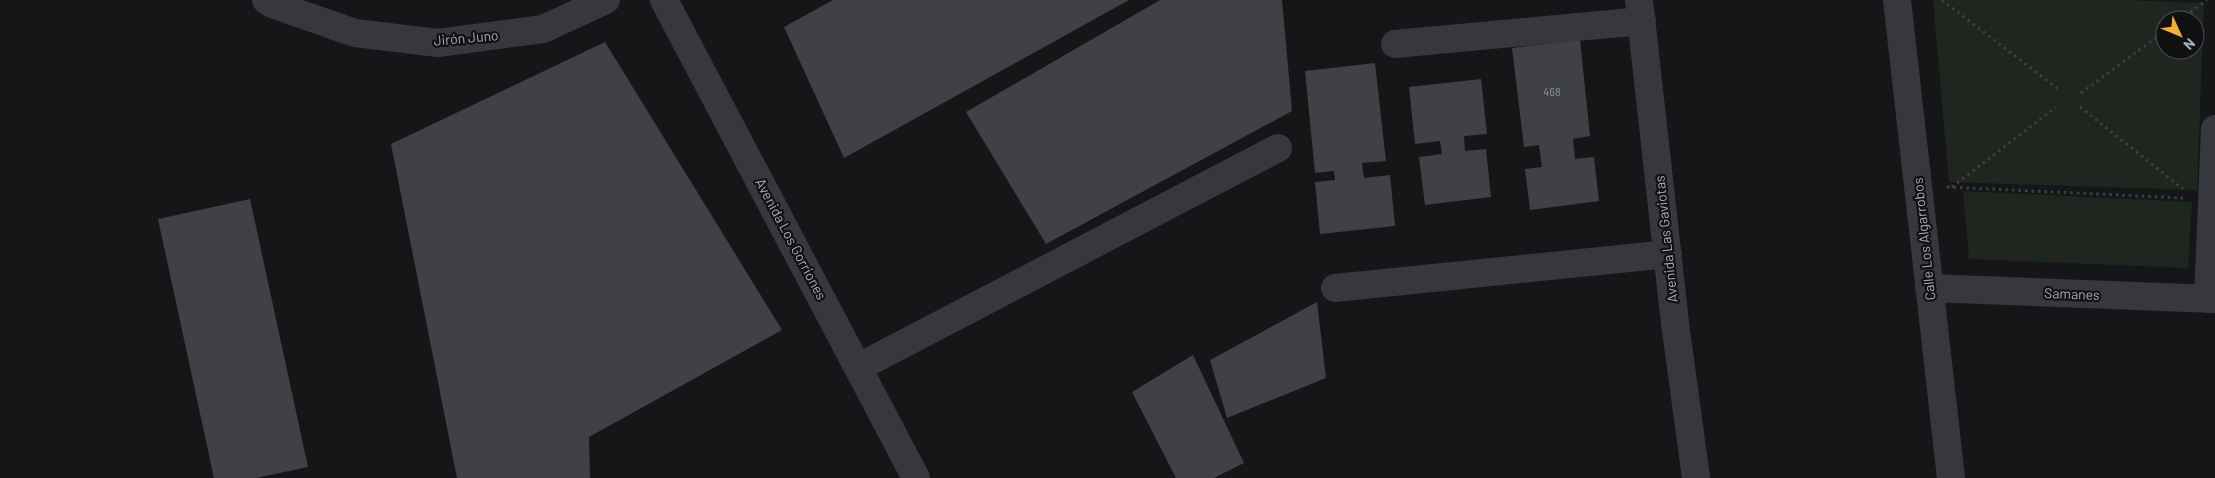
<svg xmlns="http://www.w3.org/2000/svg" width="2215" height="478" font-family="Barlow,sans-serif">
	<style>
		.green { fill: #1e261f; fill-rule: evenodd }
		.building { fill: #404145 }
		.lines { fill: none; stroke-linecap: round; stroke-linejoin: round }
		.path { stroke: #3d3f44; stroke-width: 3; stroke-dasharray: 2.5 4; stroke-linecap: butt }
		.minor { stroke: #37383d; stroke-width: 28 }
		.labels { text-anchor: middle; stroke-width: 4.5; stroke-linejoin: round; paint-order: stroke }
		.number-label { font-size: 11px; fill: #8e929b }
		.street-label { font-size: 14px; fill: #a8adb8; stroke: #111113 }
	</style>
	<rect width="100%" height="100%" fill="#161618"/>
	<path class="green" d="M1933 0H2124L2204 3 2197 190 1949 182ZM2165 20H2195V50H2165Z
		M1963 191 2192 202 2188 268 1969 259Z"/>
	<path class="building" d="M833 0H1129L844 158 784 27Z
		M1160 0H1282L1292 111 1046 244 966 112Z
		M1580 40 1590 136 1573 139 1575 159 1594 157 1599 201 1530 210 1525 169 1542 167 1539 145 1524 147 1512 48Z
		M605 42 782 330 589 437 590 478H457L391 144Z
		M1375 63 1386 161 1362 163 1364 178 1390 175 1395 226 1320 234 1315 182 1335 180 1334 171 1315 173 1305 71Z
		M1481 79 1487 134 1464 136 1465 151 1486 149 1491 197 1425 205 1419 157 1442 154 1440 141 1415 144 1409 87Z
		M250 199 308 467 256 478H214L158 219Z
		M1317 302 1326 378 1227 418 1210 360Z
		M1193 355 1244 463 1214 478H1176L1132 392Z"/>
	<g class="lines">
		<path class="path" d="M1942 0 2058 89
			M2180 20 2207 0
			M2081 93 2165 31
			M2080 107 2183 189
			M1947 187 2183 198
			M1952 187 2056 107"/>
		<path class="minor" d="M266 0 272 4 355 33 438 43 543 29 606 0
			M664 0 916 478
			M1639 0 1675 323 1696 478
			M1897 0 1951 478
			M1395 44 1642 21
			M1335 288 1668 254
			M1929 288 2215 299
			M2208 299 2215 129
			M859 367 1278 148"/>
	</g>
	<g class="labels">
		<g class="number-label">
			<text x="1552" y="96">468</text>
		</g>
		<g class="street-label">
			<text transform="translate(466 38) rotate(-5)" y="5">Jirón Juno</text>
			<text transform="translate(791 239) rotate(62)" y="5">Avenida Los Gorriones</text>
			<text transform="translate(1666 239) rotate(-96)" y="5">Avenida Las Gaviotas</text>
			<text transform="translate(1924 239) rotate(-96)" y="5">Calle Los Algarrobos</text>
			<text transform="translate(2072 294) rotate(2)" y="5">Samanes</text>
		</g>
	</g>
	<g transform="translate(2180 35) rotate(134)"><circle r="24" fill="#111113" stroke="#4d4f55"/>
	<path d="M0-4L9 19L0 12L-9 19Z" fill="#f2b134"/>
	<text y="-8" font-size="14" font-weight="bold" text-anchor="middle" fill="#a8adb8">N</text>
	</g>
</svg>
